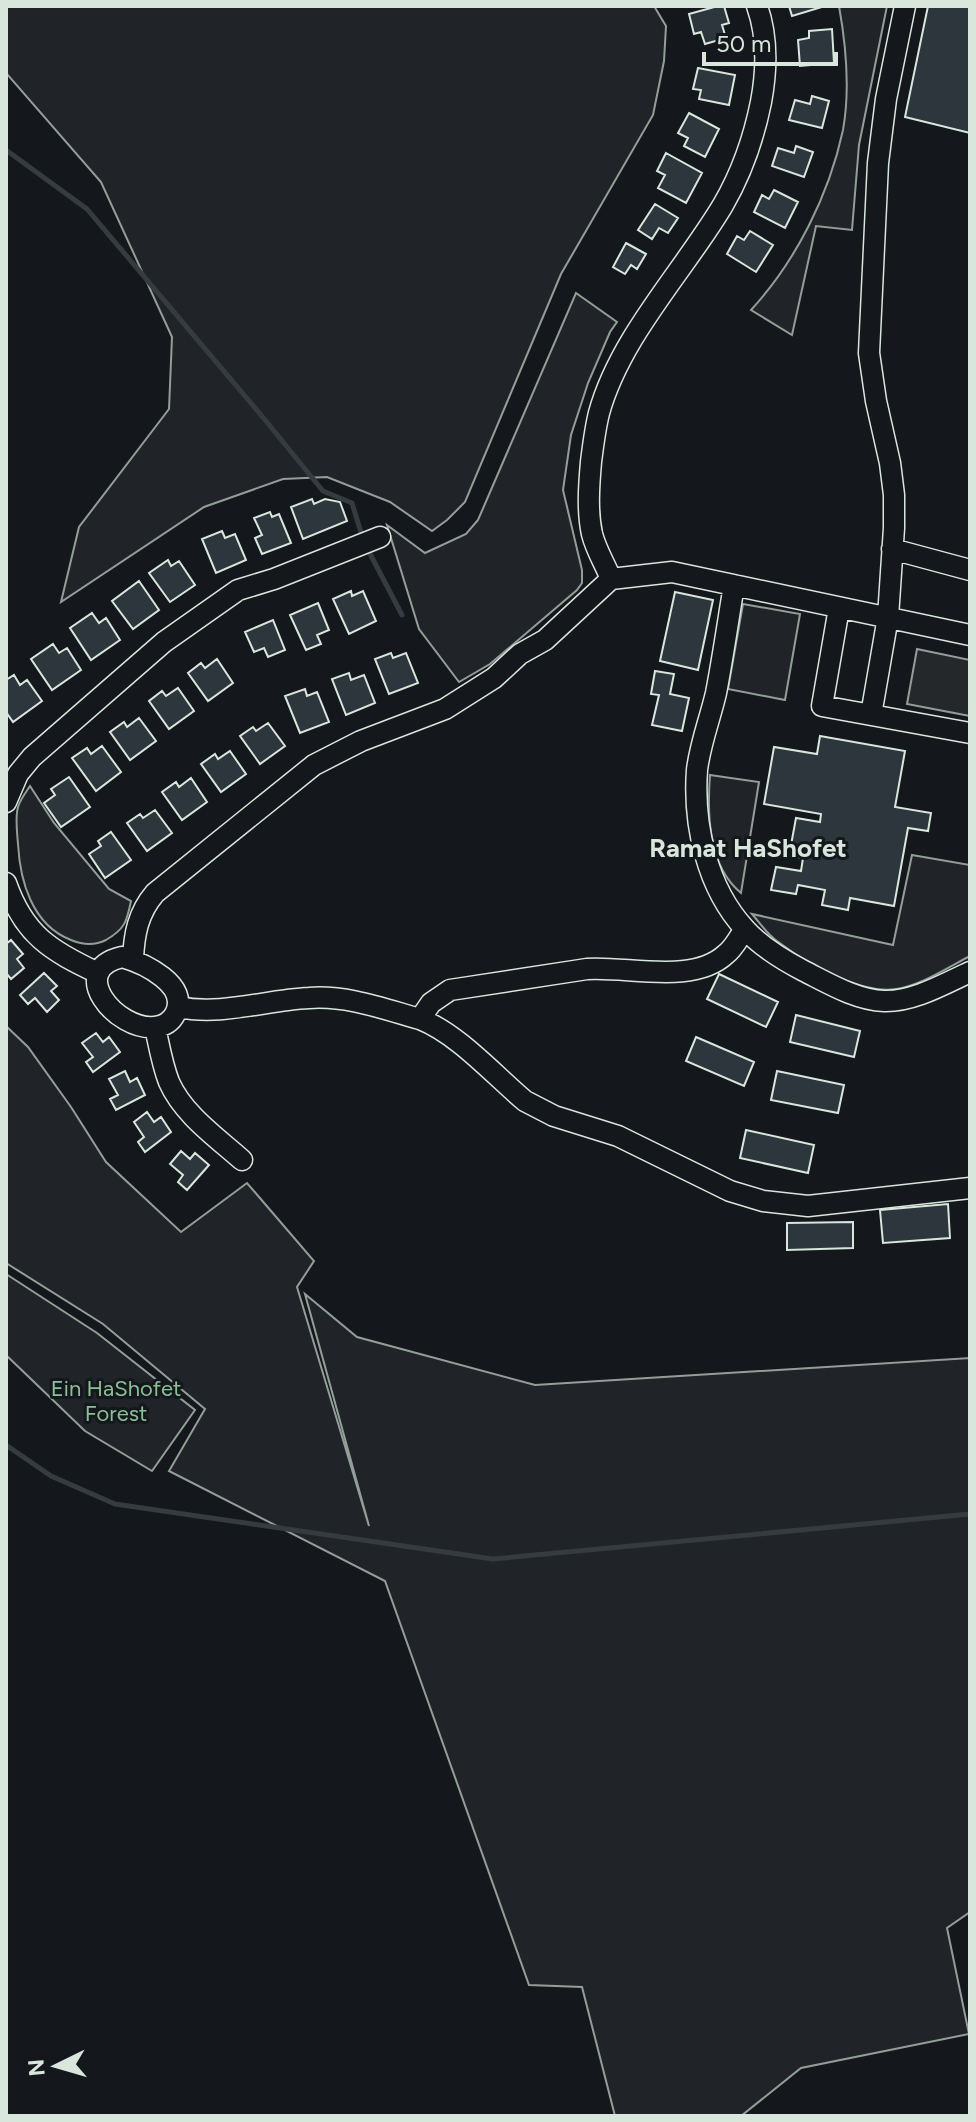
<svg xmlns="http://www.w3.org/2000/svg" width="976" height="2122" font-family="Figtree,sans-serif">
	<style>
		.green { fill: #202428; stroke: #939e99; stroke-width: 2 }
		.parking { fill: #24282b; stroke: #939e99; stroke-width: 2 }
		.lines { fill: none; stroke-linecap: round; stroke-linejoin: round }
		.stream { stroke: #363b3e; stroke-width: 5 }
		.building { fill: #2c363c; stroke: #d8e6dc; stroke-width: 2 }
		.minor-casing { stroke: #d8e6dc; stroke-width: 23 }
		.minor { stroke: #14181c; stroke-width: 20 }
		.labels { text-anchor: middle; stroke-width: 6; stroke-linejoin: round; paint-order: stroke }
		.park-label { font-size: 22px; fill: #8ac095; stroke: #14181c }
		.quarter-label { font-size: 26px; font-weight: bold; fill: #d8e6dc; stroke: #14181c }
	</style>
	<rect width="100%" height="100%" fill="#14181c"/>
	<path class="green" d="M6 6H654L666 26 664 61 653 115 561 274 465 502 447 520 432 531 390 502 327 477 283 479 204 507 61 602 79 527 169 409 172 337 101 182 6 73Z
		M839 6H887L859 145 852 230 816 226 792 335 751 310C796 261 829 195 843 130 850 91 846 45 839 6Z
		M576 293 617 322 610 332 588 383 571 435 563 490 582 570V583L577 590 490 664 459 682 419 629 387 525 425 553 466 534 478 520Z
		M743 604 800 614 785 700 728 689Z
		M710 775 759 782 741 893C708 866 707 814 710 775Z
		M30 786 54 823 109 889 131 901C127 921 125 929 106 940 94 946 83 945 71 940 32 925 20 881 18 844 17 832 15 818 18 807 20 800 26 792 30 786Z
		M912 855 970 865V956C949 967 926 982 902 988 865 998 806 963 777 941 767 934 760 923 752 914L893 945Z
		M6 1026 28 1047 71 1107 106 1162 181 1232 247 1183 314 1261 297 1287 369 1526 305 1294 357 1337 535 1385 970 1358V1912L947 1928 969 2034 801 2068 741 2116H615L582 1987 529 1985 385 1581 169 1471 205 1409 103 1324 6 1263Z
		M6 1274 97 1333 195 1410 152 1471 85 1431 6 1355Z"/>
	<path class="parking" d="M917 649 970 660V716L907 704Z"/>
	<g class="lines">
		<path class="stream" d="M6 150 87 209 261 415 323 491 352 503 363 539
			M367 548 402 615
			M6 1445 51 1476 115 1504 493 1559 970 1514"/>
	</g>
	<path class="building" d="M718 6H724L729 23 722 25 726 38 705 44 701 32 694 34 689 14Z
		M789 6H825L792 16Z
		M928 6H970V133L905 117Z
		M832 29 834 63 800 66 798 40 809 38V31Z
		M698 68 735 75 729 105 699 99 701 90 693 89Z
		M812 96 829 101 822 128 789 120 795 100 810 104Z
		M689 113 719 129 705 157 684 146 688 138 678 133Z
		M796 146 813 152 804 177 772 166 778 148 794 153Z
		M666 153 702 173 686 203 658 188 665 175 657 171Z
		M774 190 798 202 785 228 754 212 762 195 769 199Z
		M655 204 678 218 668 233 659 228 652 239 638 230Z
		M750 231 773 245 756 272 727 254 737 236 744 240Z
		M626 243 646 254 637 269 631 265 625 274 613 267Z
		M312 499 314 504 325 499 340 502 347 521 303 539 291 507Z
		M270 512 272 517 279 514 291 543 262 554 255 538 262 535 254 518Z
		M222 531 225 538 235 534 246 560 216 573 202 539Z
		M168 560 171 566 179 561 195 585 170 602 149 573Z
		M139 581 159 610 133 629 112 601Z
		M351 591 352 596 363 591 376 621 349 634 333 599Z
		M675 592 713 600 698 670 660 661Z
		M318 603 329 630 317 635 321 644 306 650 290 615Z
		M92 613 99 623 106 618 120 640 91 660 70 628Z
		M273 620 285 650 268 657 264 648 254 652 245 632Z
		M53 644 59 653 67 648 81 670 52 690 31 659Z
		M391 653 393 658 406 653 418 683 389 694 375 659Z
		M217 659 233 683 208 701 188 673 201 663 205 668Z
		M655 671 674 674 670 694 689 698 682 731 652 725 659 695 651 694Z
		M349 673 351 680 364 675 375 703 346 715 332 679Z
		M14 675 20 685 27 680 42 701 13 722 6 712V680Z
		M178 688 194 711 169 729 149 701 162 691 166 696Z
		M305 689 307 696 317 692 329 722 300 733 285 696Z
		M139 718 156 741 130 760 110 732 124 722 127 727Z
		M268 723 285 746 260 764 240 736 253 727 256 731Z
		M820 736 905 751 895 807 931 813 928 831 908 828 894 906 850 898 848 910 822 905 825 890 798 885 796 894 771 890 776 867 801 871 803 858 789 856 796 818 820 822 821 814 764 804 774 747 817 754Z
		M102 746 121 772 96 791 72 758 87 748 91 754Z
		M230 751 246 774 221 792 201 764 215 754 218 759Z
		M69 777 90 807 61 827 44 803 55 795 51 789Z
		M191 778 207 802 182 820 162 792 176 782 179 787Z
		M155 810 172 833 147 851 127 823 140 814 143 818Z
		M111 832 131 860 105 878 89 854 101 846 98 841Z
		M11 940 23 954 17 959 24 968 11 979 6 973V944Z
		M44 973 57 986 51 991 59 1000 47 1012 35 998 28 1004 20 995Z
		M719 974 778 1002 766 1027 707 999Z
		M796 1015 860 1031 854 1057 790 1042Z
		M96 1033 103 1042 109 1037 120 1052 93 1072 86 1062 93 1057 82 1043Z
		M696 1037 754 1062 744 1086 686 1061Z
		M125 1071 130 1082 137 1078 145 1095 116 1110 110 1099 118 1095 109 1079Z
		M777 1071 844 1085 838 1113 771 1100Z
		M147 1112 154 1122 161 1117 171 1132 145 1152 138 1142 144 1137 134 1122Z
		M746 1130 814 1145 808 1173 740 1158Z
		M181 1151 190 1159 195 1153 209 1165 187 1190 178 1182 183 1175 170 1164Z
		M948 1204 950 1238 883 1243 880 1210Z
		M853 1222V1248L787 1250V1223Z"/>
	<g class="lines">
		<g class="minor-casing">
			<path id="minor" d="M892 549 970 570
				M611 579C605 564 596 550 592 534 587 511 589 485 591 462 593 446 595 429 599 413 620 337 683 272 723 205 741 174 754 137 761 102 767 70 768 37 757 6
				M734 585C728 621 723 657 716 693 710 719 700 744 697 770 693 825 707 888 745 929 761 947 783 960 804 971 828 983 856 1000 884 1001 913 1002 944 984 970 972
				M839 608 822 706 970 733
				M871 715 888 617 894 528V495L890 463 876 401 869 353 878 163 886 99 905 6
				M6 802 18 774 32 757 164 642 238 590 274 579 380 537
				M6 883C24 935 51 951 98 973
				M122 957C143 963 191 985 175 1014 171 1022 164 1026 155 1027 116 1031 66 970 122 957Z
				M133 960C134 934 138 913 155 893L314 765 361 741 445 709 494 678 520 654 545 640 611 579 672 572 970 635
				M178 1007C222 1016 265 1000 309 998 346 995 384 1009 420 1019 458 1034 493 1074 525 1101L554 1116 618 1136 730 1191 763 1201 808 1206 970 1188
				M420 1019 431 1003 450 990 587 969C628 966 693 985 726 954 734 948 739 937 745 929
				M155 1027C159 1045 162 1064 169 1082 183 1114 216 1137 242 1160"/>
		</g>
		<use href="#minor" class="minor"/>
	</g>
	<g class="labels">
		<g class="park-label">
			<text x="116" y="1396">Ein HaShofet<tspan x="116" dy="25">Forest</tspan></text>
		</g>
		<g class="quarter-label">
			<text x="748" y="857">Ramat HaShofet</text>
		</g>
	</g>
	<rect width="976" height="2122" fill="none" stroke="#d8e6dc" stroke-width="16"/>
	<g transform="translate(56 2066) rotate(265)" stroke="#14181c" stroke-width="6" paint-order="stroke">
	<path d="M0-6L14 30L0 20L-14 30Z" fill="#d8e6dc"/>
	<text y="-12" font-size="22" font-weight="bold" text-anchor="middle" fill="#d8e6dc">N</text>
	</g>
	<path d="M704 52v12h132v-12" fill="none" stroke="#d8e6dc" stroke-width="4"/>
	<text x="716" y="52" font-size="24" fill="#d8e6dc" stroke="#14181c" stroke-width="6" paint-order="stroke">50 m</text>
</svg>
